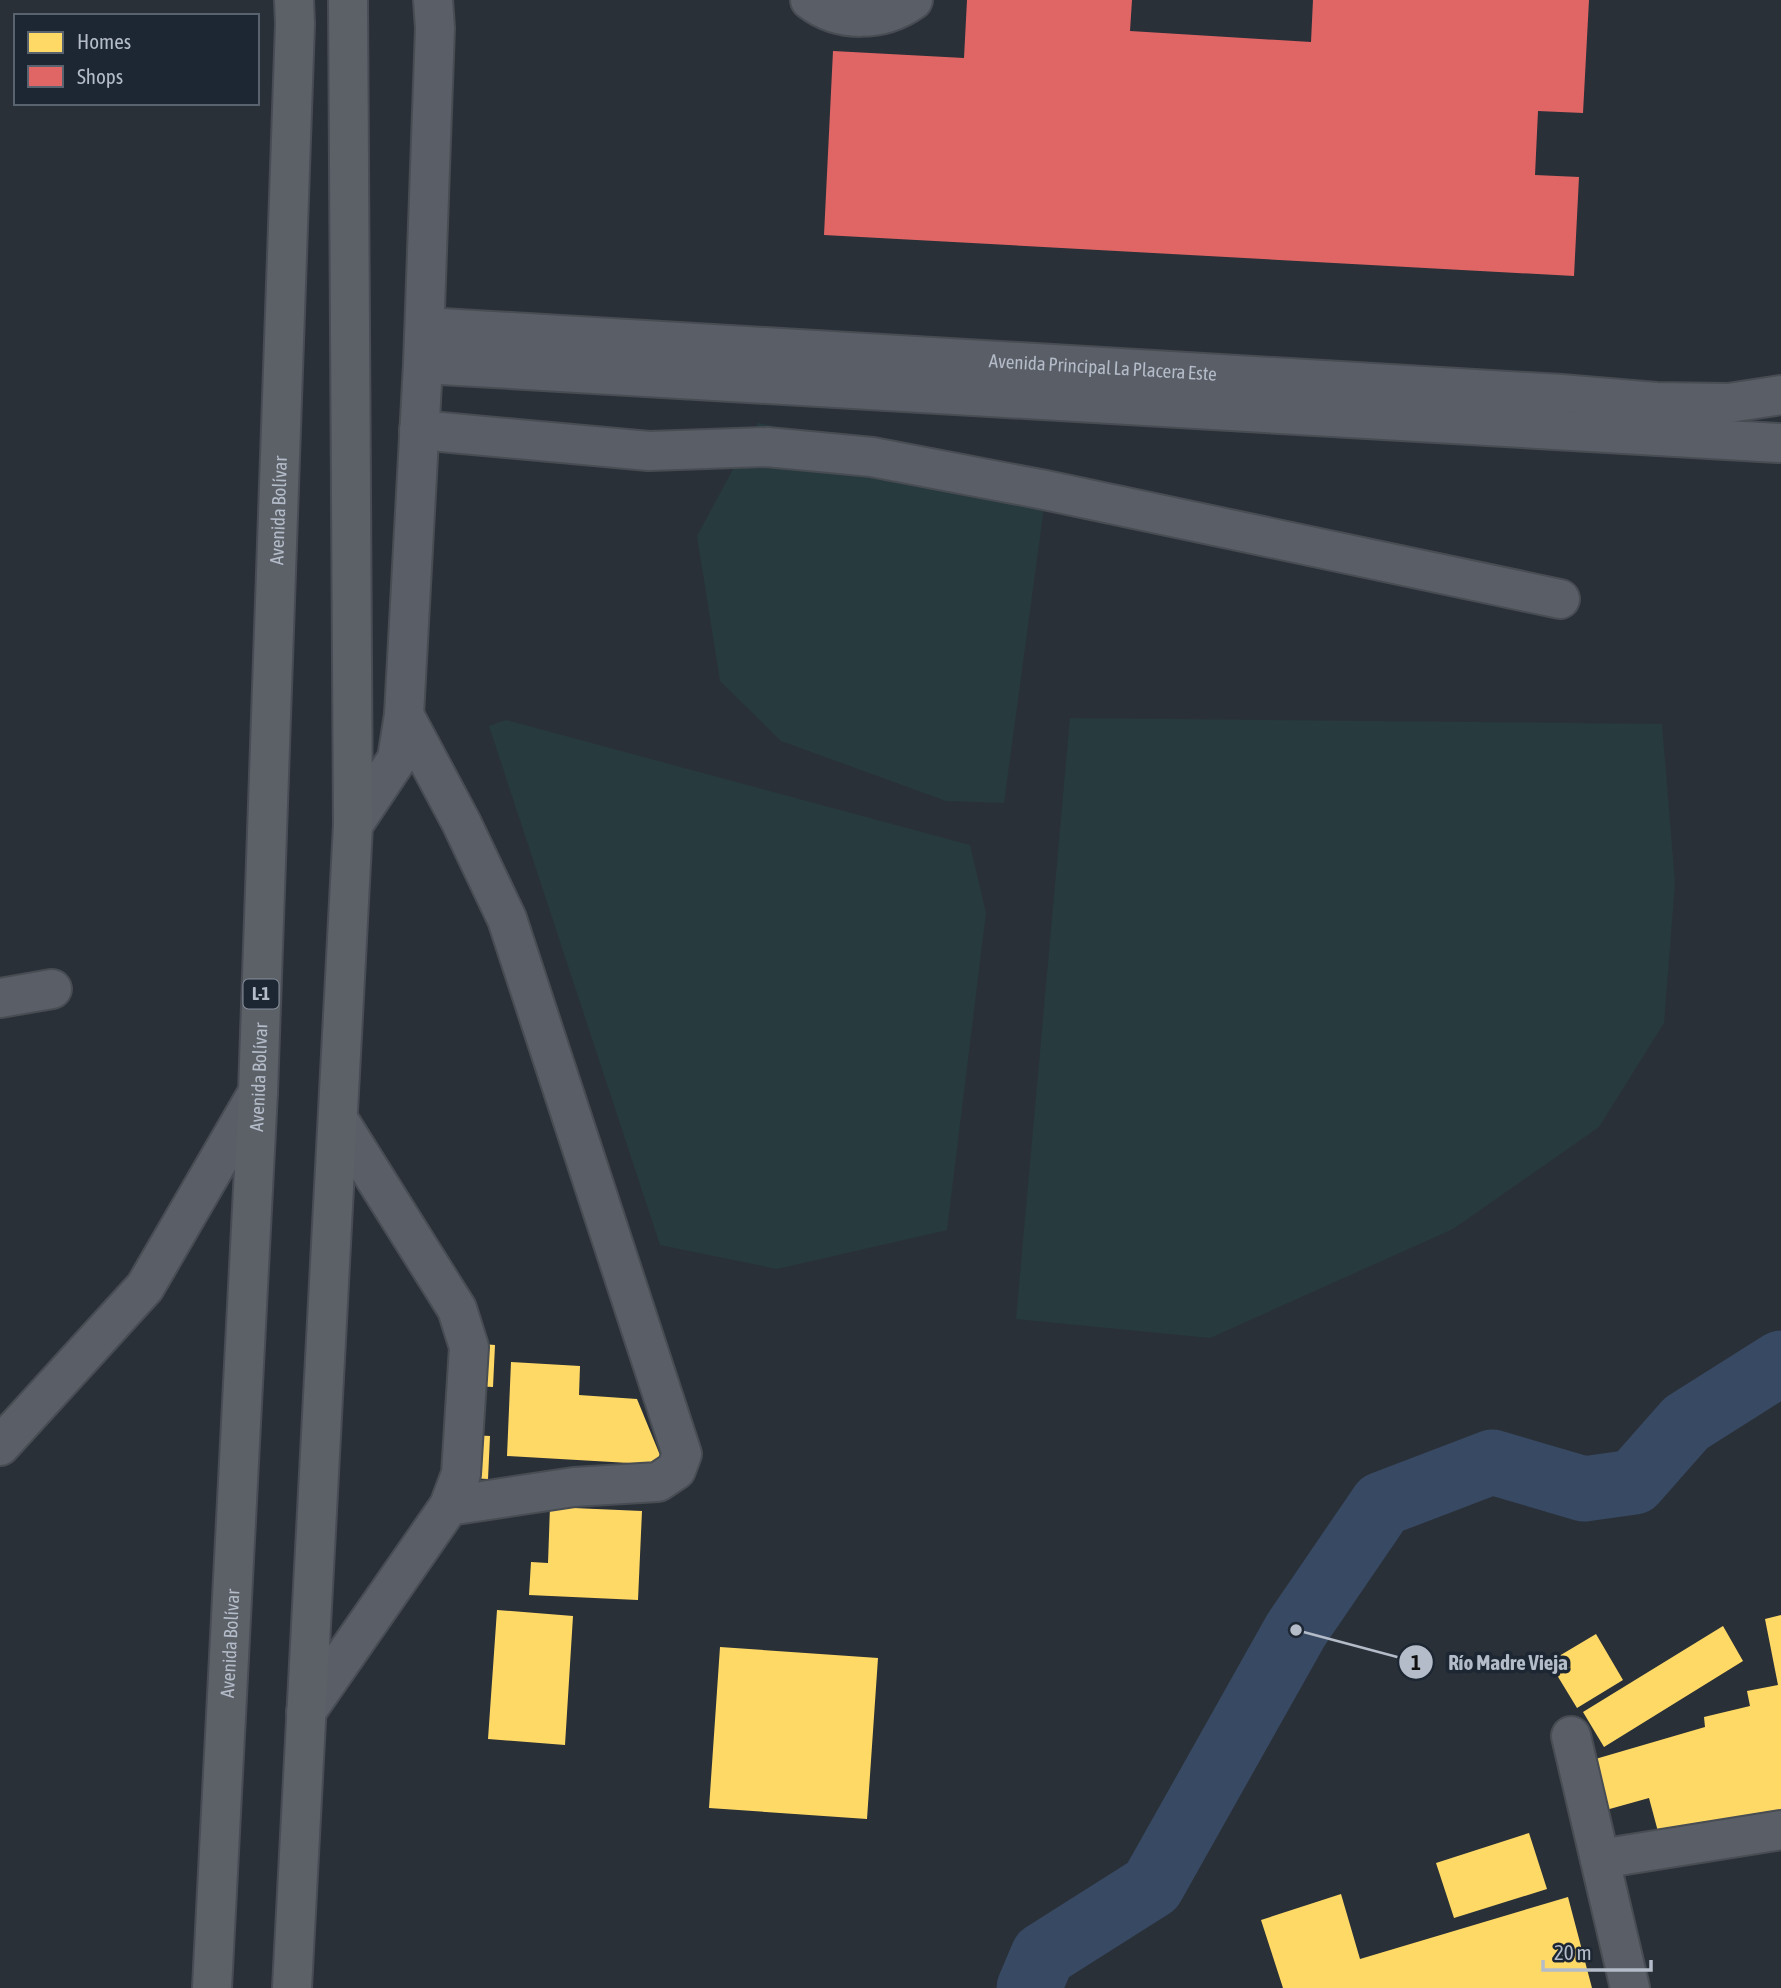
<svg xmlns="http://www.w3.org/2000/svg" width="1781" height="1988" font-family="'Asap Condensed',sans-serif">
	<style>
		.green { fill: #273a3e }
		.homes { fill: #ffd966 }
		.shops { fill: #e06666 }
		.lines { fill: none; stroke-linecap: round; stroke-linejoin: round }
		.river { stroke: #384963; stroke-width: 65 }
		.minor-casing { stroke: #484c53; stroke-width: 42 }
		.major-casing { stroke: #484c55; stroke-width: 42 }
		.minor { stroke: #5a5e66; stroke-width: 38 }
		.major { stroke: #5c6168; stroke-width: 38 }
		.labels { text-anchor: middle; stroke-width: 7; stroke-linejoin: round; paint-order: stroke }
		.shield { fill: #1d2633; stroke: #878f9c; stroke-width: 2 }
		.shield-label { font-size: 18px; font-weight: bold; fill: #b4bcc9 }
		.street-label { font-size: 19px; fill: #b4bcc9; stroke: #1d2633 }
		.leader { fill: none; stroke: #b4bcc9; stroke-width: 2.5 }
		.callout-dot { fill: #b4bcc9; stroke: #1d2633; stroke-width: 2.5 }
		.mark-label { font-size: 21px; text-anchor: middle; font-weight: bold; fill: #111 }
		.callout-label { font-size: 21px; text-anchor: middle; font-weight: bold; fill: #b4bcc9; stroke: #1d2633; stroke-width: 7; stroke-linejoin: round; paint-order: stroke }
	</style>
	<rect width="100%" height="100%" fill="#2a3038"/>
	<path class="green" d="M758 423 1047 485 1004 803 946 801 781 741 720 681 697 536Z
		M1070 718 1662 724 1675 883 1664 1023 1599 1127 1453 1229 1210 1338 1016 1319Z
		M506 720 970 845 986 913 947 1230 777 1269 660 1245 489 726Z"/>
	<path class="homes" d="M457 1342 495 1345 493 1387 454 1385Z
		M511 1362 580 1366 579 1395 637 1399 664 1465 507 1456Z
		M452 1434 490 1436 488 1479 450 1477Z
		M550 1507 642 1511 638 1600 529 1595 531 1562 548 1563Z
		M497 1610 573 1616 565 1745 488 1739Z
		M1781 1615V1816L1660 1839 1649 1798 1606 1810 1592 1760 1705 1727 1704 1717 1750 1706 1747 1691 1778 1685 1765 1619Z
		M1723 1626 1743 1661 1604 1747 1583 1712Z
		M1596 1634 1623 1680 1577 1708 1549 1662Z
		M720 1647 878 1658 867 1819 709 1808Z
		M1529 1833 1547 1889 1454 1918 1436 1863Z
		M1341 1894 1360 1959 1568 1897 1592 1988H1283L1261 1920Z"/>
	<path class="shops" d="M967 0H1132L1130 31 1311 42 1313 0H1589L1583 113 1538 111 1535 175 1579 177 1574 276 824 235 833 51 964 58Z"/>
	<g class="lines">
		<path class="river" d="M1029 1988 1043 1955 1152 1886 1296 1630 1382 1504 1492 1462 1584 1489 1634 1482 1686 1423 1781 1363"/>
		<g class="minor-casing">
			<g id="minor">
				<path d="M810 0C840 23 882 22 913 0"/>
				<path id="s1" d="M425 327 1561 394 1656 402 1729 403 1781 395"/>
				<path d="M423 364 1778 443"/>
				<path d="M419 430 649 451 767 447 872 457 1045 490 1560 599"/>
				<path d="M404 715 461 822 507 919 682 1454 676 1470 658 1482 574 1487 449 1506"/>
				<path d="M353 825 397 759 404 715 423 364 435 28 433 0"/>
				<path d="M0 998 52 989"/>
				<path d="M0 1446 145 1287 258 1092"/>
				<path d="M306 1712 449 1506 461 1474 469 1347 457 1309 338 1119"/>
				<path d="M1571 1736 1630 1988"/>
				<path d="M1600 1859 1781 1830"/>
			</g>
		</g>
		<g class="major-casing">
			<g id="major">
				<path id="s2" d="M212 1988 258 1092 295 24 294 0"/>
				<path d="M292 1988 353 825 348 0"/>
			</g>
		</g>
		<use href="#minor" class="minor"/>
		<use href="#major" class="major"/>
	</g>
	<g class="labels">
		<rect class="shield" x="243.5" y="979.5" width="35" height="29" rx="5"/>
		<g class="shield-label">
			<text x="261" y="1000">L-1</text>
		</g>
		<g class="street-label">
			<text dy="7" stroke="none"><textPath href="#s1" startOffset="679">Avenida Principal La Placera Este</textPath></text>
			<text dy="7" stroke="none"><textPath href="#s2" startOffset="1479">Avenida Bolívar</textPath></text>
			<text dy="7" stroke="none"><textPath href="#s2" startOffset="912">Avenida Bolívar</textPath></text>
			<text dy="7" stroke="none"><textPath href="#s2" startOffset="345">Avenida Bolívar</textPath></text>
		</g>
	</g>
	<path class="leader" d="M1296 1630L1416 1662"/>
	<g class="callout-dot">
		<circle cx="1296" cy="1630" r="7"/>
		<circle cx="1416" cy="1662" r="18"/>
	</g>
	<g class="mark-label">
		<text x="1416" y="1670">1</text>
	</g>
	<g class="callout-label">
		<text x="1508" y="1670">Río Madre Vieja</text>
	</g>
	<rect x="14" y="14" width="245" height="91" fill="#1d2633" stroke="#59626f" stroke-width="2"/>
	<rect x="28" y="32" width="35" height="21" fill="#ffd966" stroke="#59626f" stroke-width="2"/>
	<text x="77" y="49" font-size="21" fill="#b4bcc9">Homes</text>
	<rect x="28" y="66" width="35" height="21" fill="#e06666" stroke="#59626f" stroke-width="2"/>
	<text x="77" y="84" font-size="21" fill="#b4bcc9">Shops</text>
	<path d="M1543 1960v10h108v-10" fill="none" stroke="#b4bcc9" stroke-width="3.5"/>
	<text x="1554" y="1960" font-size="21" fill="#b4bcc9" stroke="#1d2633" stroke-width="5" paint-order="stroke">20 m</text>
</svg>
